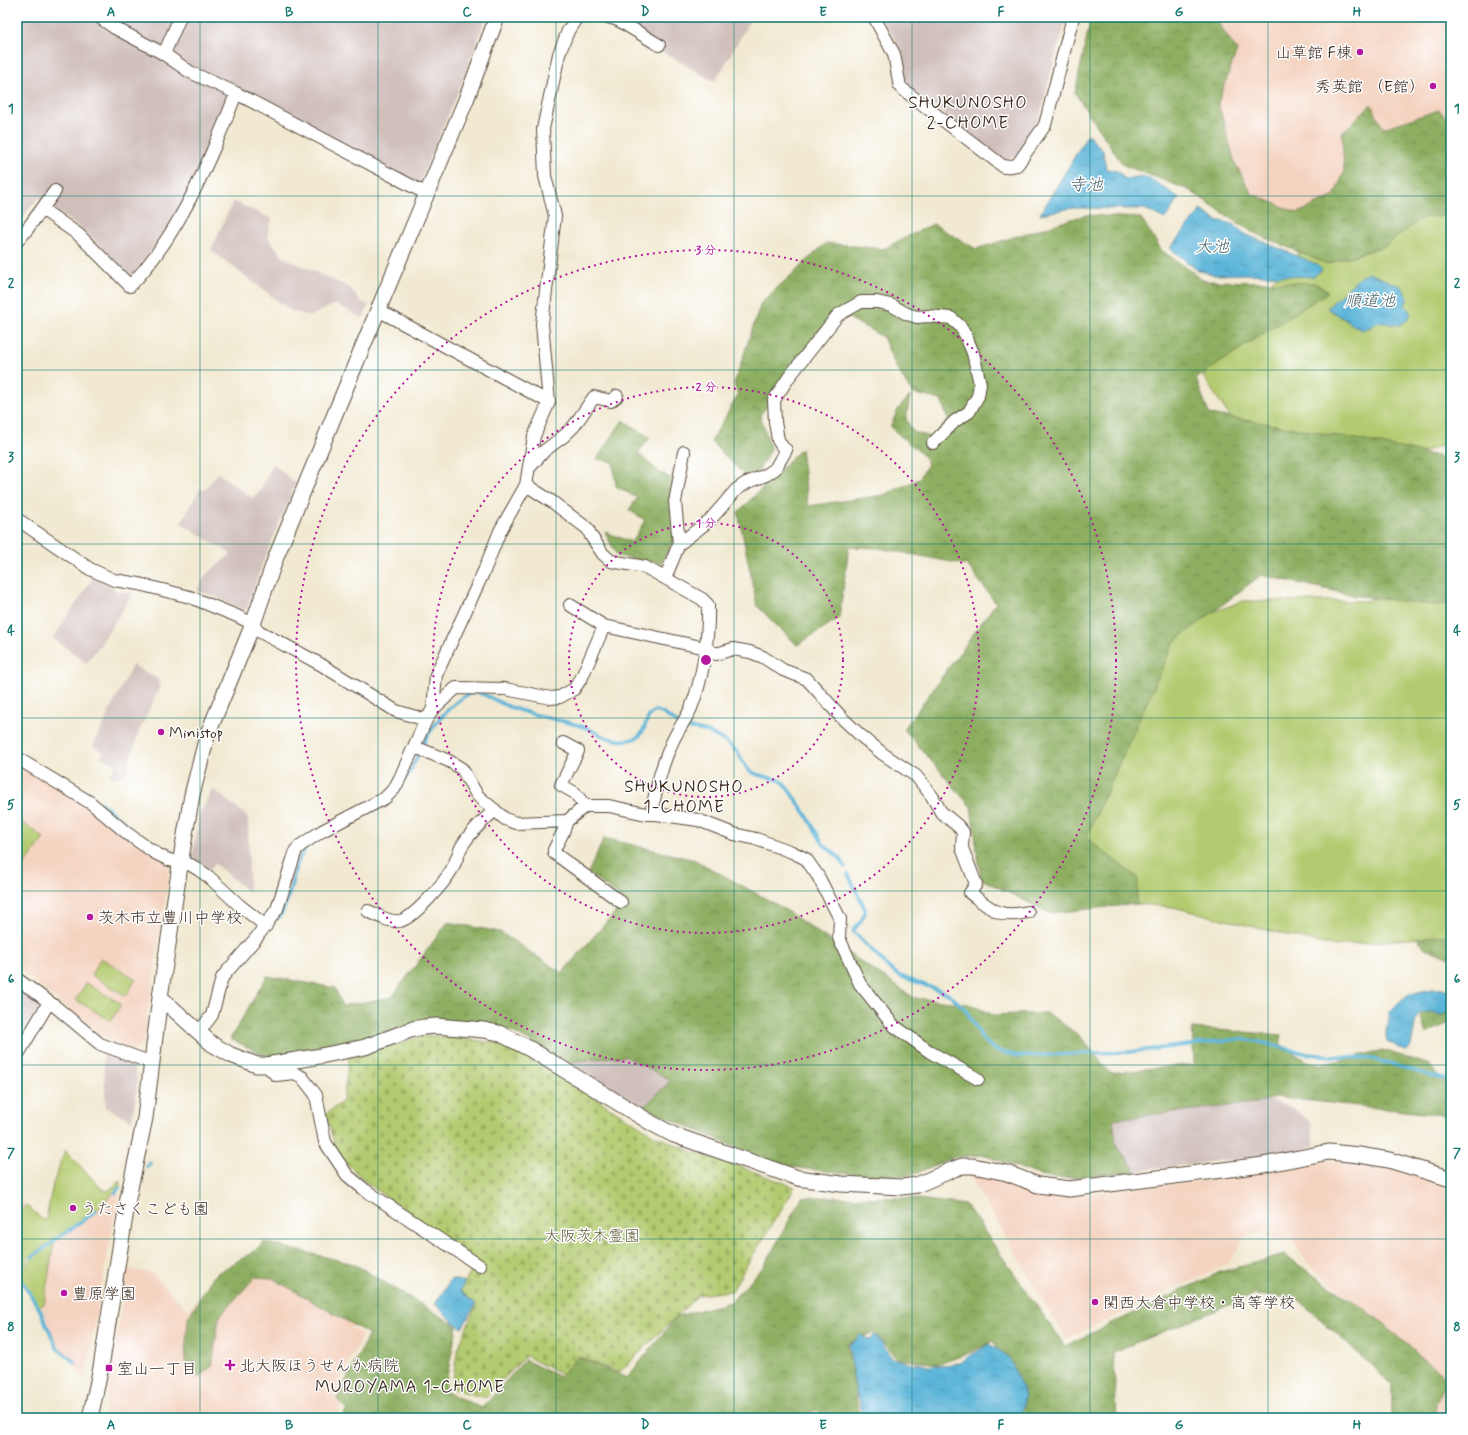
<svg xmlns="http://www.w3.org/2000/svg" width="1468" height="1435" font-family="Mynerve,'Klee One',sans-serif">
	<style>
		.built { fill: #f4d3c0 }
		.industrial { fill: #d0c0bc }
		.green { fill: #b3cb70; stroke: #777a47 }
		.forest { fill: url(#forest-crowns); stroke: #646c40 }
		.cemetery { fill: url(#cemetery-stones); stroke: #777a47 }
		.water { fill: url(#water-ripples); stroke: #4c707c }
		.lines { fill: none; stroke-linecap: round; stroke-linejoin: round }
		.stream { stroke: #5cb5d9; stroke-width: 3.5 }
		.minor-casing { stroke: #564739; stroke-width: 14 }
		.tertiary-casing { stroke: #564739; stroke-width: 17 }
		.minor { stroke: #fff; stroke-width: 12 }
		.tertiary { stroke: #fff; stroke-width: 15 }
		.grid { fill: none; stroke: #0f766e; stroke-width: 1; stroke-opacity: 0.55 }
		.ring { fill: none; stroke: #b5179e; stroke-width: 2; stroke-dasharray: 2 4 }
		.poi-dot { fill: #b5179e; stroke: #fff; stroke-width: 1.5 }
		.labels { text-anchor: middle; stroke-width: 3; stroke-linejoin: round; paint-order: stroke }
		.poi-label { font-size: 16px; fill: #3b2a1e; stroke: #fff; text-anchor: start }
		.park-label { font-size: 16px; fill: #5f5a37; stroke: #fff }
		.neighbourhood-label { font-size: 17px; letter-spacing: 1px; fill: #3b2a1e; stroke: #fff }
		.water-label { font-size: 17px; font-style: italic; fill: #486269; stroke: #fff }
		.centre { fill: #b5179e; stroke: #fff; stroke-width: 2 }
		.ring-label { font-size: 12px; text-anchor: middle; font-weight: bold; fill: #b5179e; stroke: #fff; stroke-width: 3; stroke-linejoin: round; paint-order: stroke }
		.neatline { fill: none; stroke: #0f766e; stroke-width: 1.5 }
		.grid-label { font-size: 13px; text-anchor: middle; font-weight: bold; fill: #0f766e }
	</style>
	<defs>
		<pattern id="forest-crowns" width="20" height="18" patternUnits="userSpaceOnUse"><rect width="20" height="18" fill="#8eaf62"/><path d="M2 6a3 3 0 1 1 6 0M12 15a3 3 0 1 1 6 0" fill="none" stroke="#758f50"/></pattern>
		<pattern id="cemetery-stones" width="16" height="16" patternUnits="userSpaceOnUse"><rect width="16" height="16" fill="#b3cb70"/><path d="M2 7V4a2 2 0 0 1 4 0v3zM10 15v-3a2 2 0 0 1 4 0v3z" fill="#9bae61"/></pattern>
		<pattern id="water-ripples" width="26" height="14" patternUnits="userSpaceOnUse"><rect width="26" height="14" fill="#5cb5d9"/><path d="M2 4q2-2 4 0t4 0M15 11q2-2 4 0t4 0" fill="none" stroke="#4d93af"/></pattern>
	</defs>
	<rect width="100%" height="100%" fill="#fff"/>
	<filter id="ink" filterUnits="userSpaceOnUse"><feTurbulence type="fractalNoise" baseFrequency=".025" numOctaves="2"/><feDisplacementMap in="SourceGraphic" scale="8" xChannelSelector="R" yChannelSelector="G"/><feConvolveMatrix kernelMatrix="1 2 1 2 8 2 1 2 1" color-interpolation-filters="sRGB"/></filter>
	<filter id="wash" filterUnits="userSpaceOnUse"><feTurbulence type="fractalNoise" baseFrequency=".012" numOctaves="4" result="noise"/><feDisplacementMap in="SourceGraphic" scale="16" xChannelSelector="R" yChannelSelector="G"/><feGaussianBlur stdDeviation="0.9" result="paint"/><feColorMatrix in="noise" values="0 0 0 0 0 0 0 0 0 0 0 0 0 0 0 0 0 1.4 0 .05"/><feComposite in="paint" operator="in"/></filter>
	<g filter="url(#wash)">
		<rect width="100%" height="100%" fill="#f1e9d1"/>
		<path class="built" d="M1203 17H1451V136L1313 221 1247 198 1180 109Z
			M17 762 75 797 170 866 143 1044 131 1050 101 1036 17 968Z
			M65 1150 102 1189 108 1191 121 1180 85 1379 70 1360 55 1349 38 1309 17 1277V1274L21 1272 33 1257 95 1213 104 1203 96 1211 30 1256 21 1269 17 1266V1197L43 1220H46L53 1184Z
			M1323 1160 1395 1170 1451 1188V1418H1426L1436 1370 1309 1265 1292 1238 1282 1244 1262 1233 1245 1237 1228 1264 1066 1339 968 1173H981L1004 1178 1028 1188 1054 1196 1233 1178Z
			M254 1253 357 1314 352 1329 363 1334 333 1395 342 1402 336 1418H104L127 1269 153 1274 188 1311 213 1282Z"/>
		<path class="industrial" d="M17 17H486L461 85 419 184 238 88 195 181 171 225 133 274 128 275 88 234 38 198 17 225Z
			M624 17H752L715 82 659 50Z
			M880 17H1067L1052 67 1040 116 1028 140 1018 155 1008 159 1001 158 908 87 903 81 900 72V49L896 41Z
			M233 201 272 219 267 236 283 257 350 288 361 302 369 305 363 318 335 304 311 316 291 311 211 250Z
			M273 464 296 483 263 562 246 611 214 596 197 591 205 576 231 554 181 523 200 488 204 490 218 473 252 498 260 491Z
			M95 575 117 591 133 593 100 645 86 663 53 638Z
			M132 665 158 679 160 687 139 731 126 773 118 778 109 775 116 764 101 757 104 752 93 746Z
			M213 789 248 817 249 892 215 864 209 870 192 858 199 815Z
			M17 988 37 1003 38 1010 17 1041Z
			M103 1053 133 1066 138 1079 132 1121 106 1107Z
			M625 1056 671 1080 644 1107 568 1062Z
			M1268 1100 1278 1102 1294 1109 1311 1122 1314 1146 1294 1152 1136 1171 1116 1144 1113 1119 1263 1102Z"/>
		<path class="green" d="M1451 197V443L1375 467 1238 429 1204 378 1206 351 1320 230Z
			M1451 557V935L1332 946 1173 907 1025 895 1177 626 1243 601H1366L1426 578Z
			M17 819 44 838 17 875Z
			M101 958 136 979 126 996 91 975Z
			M86 983 121 1004 111 1021 76 1000Z
			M65 1150 102 1189 108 1191 121 1180 120 1186 96 1211 30 1256 21 1269 17 1265V1214L26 1205 43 1220H46L53 1184Z
			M54 1242 44 1304 39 1307 18 1274 21 1272 33 1257Z"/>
		<path class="forest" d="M1091 17H1214L1237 50 1218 103 1235 163 1252 194 1298 213 1334 196 1344 172 1342 133 1371 104 1383 128 1439 110 1451 123V214L1422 218 1385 246 1327 264 1252 232 1189 190 1123 165 1075 93Z
			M1085 215 1141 218 1161 250 1205 281 1315 283 1328 292 1253 340 1196 379 1209 414 1352 438 1451 459V604L1432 605 1353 595 1261 575 1174 642 1086 838 1138 878 1137 904 1050 913 981 879 971 807 904 729 996 603 967 565 879 548 849 547 839 618 797 645 757 606 738 512 801 449 808 506 884 495 919 479 928 464 922 454 890 427 899 408 910 396 906 419 913 432 931 437 948 420 941 400 912 393 895 365 883 337 838 312 760 415 771 450 751 482 711 442 738 395 734 384 761 303 826 243 883 249 933 224 976 249Z
			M623 420 650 438 638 453 660 473 676 481V537L661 563 617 556 605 532 632 542 645 520 629 510 637 498 616 486 613 462 597 459Z
			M604 838 695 860 781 907 914 998 969 1004 993 1015 1047 1013 1080 1036 1110 1073 1194 1064 1192 1028 1282 1035 1280 1044 1305 1060 1320 1065 1383 1050 1430 1065 1441 1081H1451V1116L1275 1097 1263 1102 1113 1119 1116 1144 1136 1171 1059 1179 1039 1175 999 1160 982 1155 954 1157 912 1175 893 1176 855 1174 798 1168 760 1158 644 1107 671 1080 625 1056 568 1062 507 1029 422 1021 339 1049 267 1056 230 1039 267 976 335 988 342 1006 392 997 448 922 500 932 562 973 625 901 588 873Z
			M1451 935V958L1425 948 1417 938Z
			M1451 1003V1022L1426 1034 1420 1015Z
			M802 1197 910 1198 966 1205 1065 1346 1220 1272 1284 1255 1385 1324 1414 1351 1447 1378 1437 1403 1435 1418H1392V1384L1297 1298 1254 1295 1113 1352 1117 1418H1011L1023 1393 993 1341 972 1352 939 1364 898 1359 874 1333 847 1344 860 1418H824L817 1410 794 1418H406L395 1413 392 1418H341L347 1410 337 1399 369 1334 272 1278 255 1277 219 1317 212 1366 198 1378 185 1362 188 1318 214 1275 253 1252 263 1242 354 1264 457 1326 444 1391 482 1408 525 1360 560 1377 573 1355 627 1378 677 1316 731 1302 764 1266Z"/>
		<path class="cemetery" d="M426 1035 500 1043 517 1050 656 1136 690 1151 730 1163 795 1187 731 1291 698 1295 619 1373 578 1356 562 1375 526 1356 485 1398 452 1388 457 1352 476 1304 460 1291 477 1261 367 1183 337 1154 326 1114 343 1101 349 1058Z"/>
		<path class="water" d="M1088 134 1103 151 1106 169 1118 171 1125 179 1143 176 1154 181 1179 198 1165 219 1145 209 1073 208 1040 214Z
			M1201 210 1216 220 1233 224 1245 234 1316 264 1322 270 1313 277 1244 274 1215 275 1197 270 1170 248Z
			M1369 273 1402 287 1408 298 1405 305 1411 314 1407 320 1399 325 1378 322 1371 327 1361 330 1327 308 1361 276Z
			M1432 989H1451V1008L1441 1016 1428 1012 1420 1013 1416 1019 1411 1047 1405 1051 1387 1041C1383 1027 1391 1026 1389 1013 1405 994 1408 994 1432 989Z
			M451 1279 465 1282 460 1291 476 1304 462 1328 453 1322 435 1304Z
			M860 1334 869 1340 872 1339 874 1335 877 1336 891 1357 911 1364 917 1363 928 1366 936 1365 949 1366 960 1362 989 1344 1002 1352 1011 1361 1025 1396C1023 1400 1024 1402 1023 1406 1023 1410 1019 1413 1019 1418H863L860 1402 856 1394 849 1347V1344L854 1342Z"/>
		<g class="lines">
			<path class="stream" d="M479 693C490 696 499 703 510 707 533 716 558 719 581 726 592 729 601 737 612 739 620 741 629 741 636 738 647 733 644 716 655 711L662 713 679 724
				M685 728C692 729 700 729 707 732 718 736 730 744 738 753 742 759 744 766 750 771 760 778 773 776 783 782L806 814 823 844 841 859 845 867
				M423 744C432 726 452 701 471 693
				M406 779 419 753
				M71 784 89 795
				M101 803 125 824
				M155 847 171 853
				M848 874 865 909C865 918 858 924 853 931L891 970 900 976 949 994 965 1009 984 1041 997 1051 1019 1056 1129 1052 1240 1039 1256 1041 1308 1054 1372 1059 1451 1081
				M279 917C293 898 291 865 306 848
				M147 1167 150 1163
				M115 1193 119 1188
				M32 1257 96 1211
				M17 1273 40 1310 57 1348 71 1359 75 1363"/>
		</g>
	</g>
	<g filter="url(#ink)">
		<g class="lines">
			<g class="minor-casing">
				<path id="minor" d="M99 17 115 28 164 54 190 72 236 93 427 194
					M608 17 618 20 659 45
					M874 17 894 54 900 87 1004 167 1017 165 1045 125 1073 17
					M164 54 180 17
					M42 209 79 235 130 286C167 247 192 199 213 150 221 131 229 113 236 93
					M17 241 25 232 55 191
					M378 310 549 402
					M529 468 544 451 564 436 574 426 594 397 611 401 617 396
					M526 485 551 501 588 529 591 536 603 554 611 561 645 567 702 599 708 605C709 636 703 679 691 708 685 721 676 732 671 745 661 767 656 790 651 813
					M17 519 90 569 114 580 139 584 190 597 237 616 253 624
					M679 544 675 502 684 452
					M664 577 668 571 679 544 710 520 736 490 746 483 766 475 775 469 786 450 783 448 778 440 775 422 774 400 789 377 838 315 861 302H877L891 305 907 314 917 317 928 316 951 318 960 326 965 334 973 353 980 384 978 396 969 412 955 421 933 443
					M570 605 604 626 706 648 716 654 733 649 750 652 763 657 783 670 807 679 842 718 860 735 883 754 916 776 932 796 941 812 958 826 963 832 962 848 976 884 970 893C993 910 999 919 1028 912
					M251 627 320 664 396 711 426 720
					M433 709 456 688 505 689 551 698 560 697 574 689 582 677 604 626
					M563 743 578 751 561 785 575 793 585 806
					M415 747 449 761 462 769 477 795 505 819 516 823 567 821 585 806H609L646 814H656L698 820 734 834 756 839 792 852 806 859 818 876 840 919 839 938 860 984 893 1025 930 1052 978 1079
					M17 758 91 803 128 834 155 853 169 860 191 865 199 870 209 877 239 905 266 926
					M567 821 563 832 554 850V853L621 902
					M368 911C377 915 390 923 400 921 414 918 445 882 452 869 456 862 458 853 462 846 470 832 483 821 495 810
					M17 979 56 1007 100 1044 152 1063
					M199 1032 212 1015 222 978 225 974 257 937 277 909 296 850 301 845 322 831 385 798 394 789 399 780 426 720 433 709 436 675 484 571 500 531 526 485 534 436 549 402 542 324 555 216 545 176 543 129 559 54 568 31 577 17
					M17 1056 49 1002
					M266 1065 276 1075 294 1073 302 1077 316 1095 325 1142 347 1175 365 1190 480 1266"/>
			</g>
			<g class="tertiary-casing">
				<path id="tertiary" d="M160 997 212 1044 231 1055 257 1065H266L315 1057 365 1047 413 1029 424 1027 436 1026 484 1030 499 1033 530 1049 653 1124 674 1135 798 1178 841 1184 902 1187 917 1185 954 1169 962 1166H973L1007 1173 1038 1185 1069 1189 1263 1165 1329 1152 1359 1155 1389 1160 1451 1179
					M90 1418 101 1367 128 1198 145 1118 160 997 183 846 192 795 207 736 253 624 276 557 358 358 466 100 497 17"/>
			</g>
			<use href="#minor" class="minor"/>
			<use href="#tertiary" class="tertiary"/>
		</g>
	</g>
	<path class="grid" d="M200 17V1418M378 17V1418M556 17V1418M734 17V1418M912 17V1418M1090 17V1418M1268 17V1418M17 196H1451M17 370H1451M17 544H1451M17 718H1451M17 891H1451M17 1065H1451M17 1239H1451"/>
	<g class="ring">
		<circle cx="706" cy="660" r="137"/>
		<circle cx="706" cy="660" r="273"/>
		<circle cx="706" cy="660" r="410"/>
	</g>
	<g class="poi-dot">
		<circle cx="1360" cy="52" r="4"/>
		<circle cx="1433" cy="86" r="4"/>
		<circle cx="161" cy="732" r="4"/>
		<circle cx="90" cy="917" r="4"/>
		<circle cx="73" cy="1208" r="4"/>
		<circle cx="64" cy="1293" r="4"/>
		<circle cx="1095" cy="1302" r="4"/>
		<path d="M228 1359h4v4h4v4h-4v4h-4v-4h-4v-4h4z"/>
		<rect x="105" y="1364" width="8" height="8" rx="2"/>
	</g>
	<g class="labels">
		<g class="poi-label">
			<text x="1352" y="58" text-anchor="end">山草館 F棟</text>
			<text x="1425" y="92" text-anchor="end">秀英館 （E館）</text>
			<text x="169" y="738">Ministop</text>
			<text x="98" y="923">茨木市立豊川中学校</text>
			<text x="81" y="1214">うたさくこども園</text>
			<text x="72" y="1299">豊原学園</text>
			<text x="1103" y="1308">関西大倉中学校・高等学校</text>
			<text x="239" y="1371">北大阪ほうせんか病院</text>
			<text x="117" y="1374">室山一丁目</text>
		</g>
		<g class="park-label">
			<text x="592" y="1241">大阪茨木霊園</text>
		</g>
		<g class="neighbourhood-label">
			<text x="968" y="108">SHUKUNOSHO<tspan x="968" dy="20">2-CHOME</tspan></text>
			<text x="684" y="792">SHUKUNOSHO<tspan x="684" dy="20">1-CHOME</tspan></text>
			<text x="410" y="1392">MUROYAMA 1-CHOME</text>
		</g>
		<g class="water-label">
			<text x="1086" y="190">寺池</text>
			<text x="1212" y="252">大池</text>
			<text x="1370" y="306">順道池</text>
		</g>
	</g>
	<circle cx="706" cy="660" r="6" class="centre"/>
	<g class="ring-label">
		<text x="706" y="254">3 分</text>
		<text x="706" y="391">2 分</text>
		<text x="706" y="527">1 分</text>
	</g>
	<rect width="1468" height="1435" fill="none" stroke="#fff" stroke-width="44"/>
	<rect x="22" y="22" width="1424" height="1391" class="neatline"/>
	<g class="grid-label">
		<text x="111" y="16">A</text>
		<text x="289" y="16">B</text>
		<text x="467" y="16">C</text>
		<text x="645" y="16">D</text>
		<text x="823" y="16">E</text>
		<text x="1001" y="16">F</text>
		<text x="1179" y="16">G</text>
		<text x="1357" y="16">H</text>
		<text x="11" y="113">1</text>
		<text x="1457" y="113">1</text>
		<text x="11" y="287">2</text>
		<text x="1457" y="287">2</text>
		<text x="11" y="461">3</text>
		<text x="1457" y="461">3</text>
		<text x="11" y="635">4</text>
		<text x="1457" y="635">4</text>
		<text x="11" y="809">5</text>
		<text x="1457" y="809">5</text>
		<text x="11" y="983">6</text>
		<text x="1457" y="983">6</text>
		<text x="11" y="1157">7</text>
		<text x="1457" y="1157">7</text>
		<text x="11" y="1331">8</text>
		<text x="1457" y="1331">8</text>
		<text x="111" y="1429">A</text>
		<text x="289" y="1429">B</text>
		<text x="467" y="1429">C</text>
		<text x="645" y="1429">D</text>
		<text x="823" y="1429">E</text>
		<text x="1001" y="1429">F</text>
		<text x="1179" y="1429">G</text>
		<text x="1357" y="1429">H</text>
	</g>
</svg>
